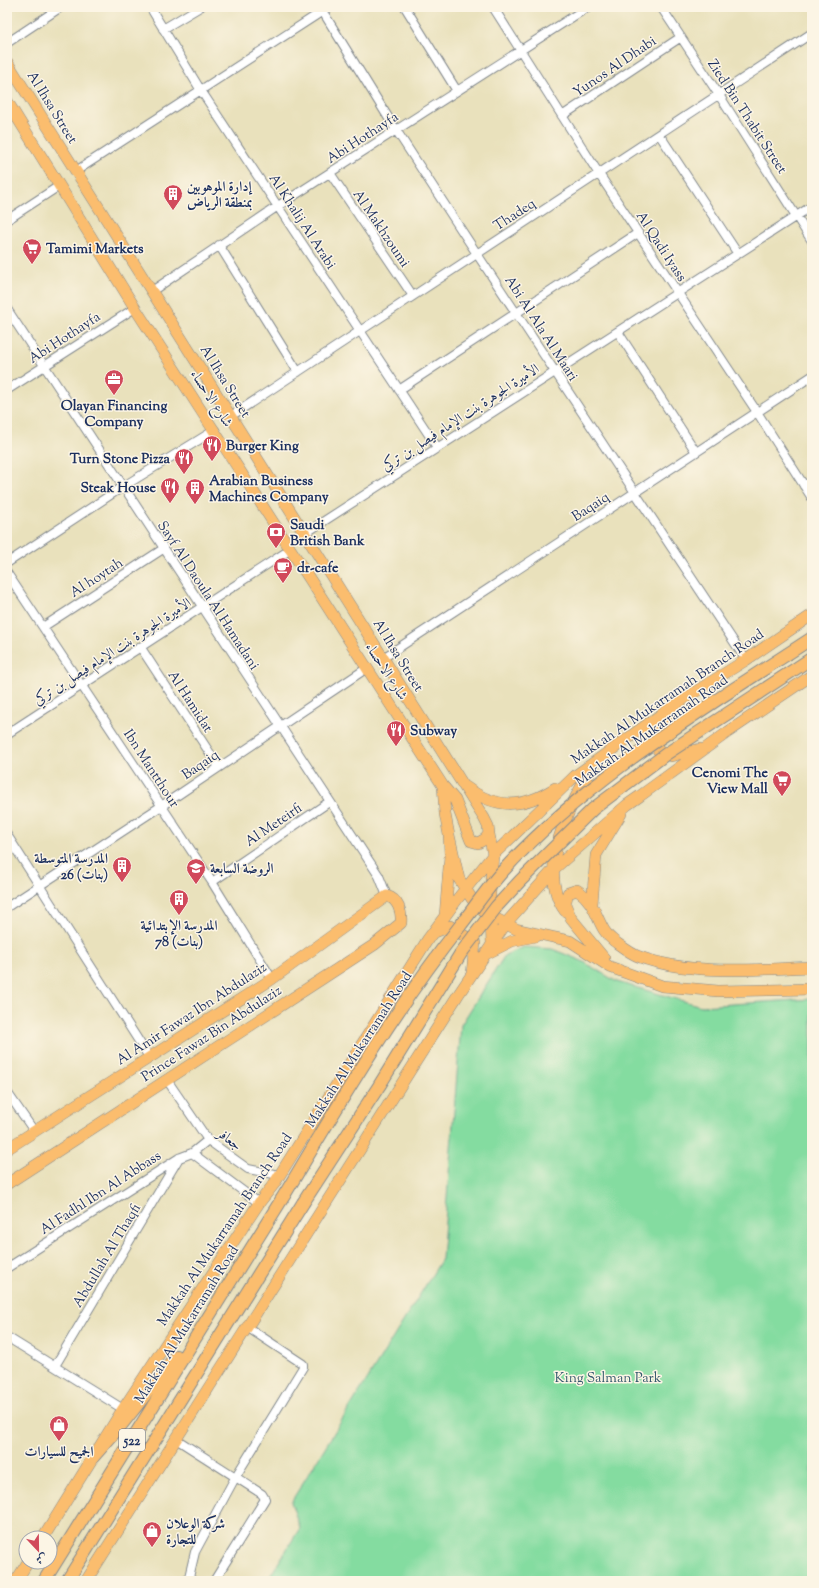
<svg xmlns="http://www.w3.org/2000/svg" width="819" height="1588" font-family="'Sorts Mill Goudy',Amiri,serif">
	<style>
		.green { fill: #84dca0; stroke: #50867f }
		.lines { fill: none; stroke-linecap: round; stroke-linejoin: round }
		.minor-casing { stroke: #82888d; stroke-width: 10 }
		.major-casing { stroke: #82888d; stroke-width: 12 }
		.highway-casing { stroke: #82888d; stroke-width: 14 }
		.minor { stroke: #fff; stroke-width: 8 }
		.major { stroke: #fbbd6e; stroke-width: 11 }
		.highway { stroke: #fbbd6e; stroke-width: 12 }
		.highway-bridge-casing { stroke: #82888d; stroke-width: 14; stroke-linecap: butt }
		.highway-bridge { stroke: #fbbd6e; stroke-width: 12 }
		.labels { text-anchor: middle; stroke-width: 3; stroke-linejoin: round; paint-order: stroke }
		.shield { fill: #fcf5e5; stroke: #5e6a86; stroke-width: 1 }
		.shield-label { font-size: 13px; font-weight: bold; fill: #1b2f5e }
		.street-label { font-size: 14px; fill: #1b2f5e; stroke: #fcf5e5 }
		.poi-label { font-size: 14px; font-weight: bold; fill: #1b2f5e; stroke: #fcf5e5; text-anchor: start }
		.park-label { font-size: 14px; fill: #355a6e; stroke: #fcf5e5 }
	</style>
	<rect width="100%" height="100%" fill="#fcf5e5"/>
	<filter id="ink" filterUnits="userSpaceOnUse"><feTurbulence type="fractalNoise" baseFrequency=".025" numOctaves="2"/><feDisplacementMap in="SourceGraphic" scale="8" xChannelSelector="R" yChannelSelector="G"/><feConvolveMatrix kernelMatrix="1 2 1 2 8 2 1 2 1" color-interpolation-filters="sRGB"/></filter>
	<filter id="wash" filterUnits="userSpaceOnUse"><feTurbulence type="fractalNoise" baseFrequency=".012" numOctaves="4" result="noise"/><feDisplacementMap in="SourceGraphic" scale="16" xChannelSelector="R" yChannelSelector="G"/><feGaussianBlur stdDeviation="0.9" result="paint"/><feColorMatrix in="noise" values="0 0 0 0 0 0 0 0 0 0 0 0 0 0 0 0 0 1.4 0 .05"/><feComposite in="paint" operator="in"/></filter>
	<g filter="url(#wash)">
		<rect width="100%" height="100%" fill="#e9e1bc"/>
		<path class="green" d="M524 947 552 949 582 961 617 982 701 1006 812 999V1581H267L300 1528 291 1502 442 1259 461 1025 505 955Z"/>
	</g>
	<g filter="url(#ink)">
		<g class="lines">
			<g class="minor-casing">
				<path id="minor" d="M150 7 200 89 437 447
					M320 7 396 130 477 254 746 660
					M405 7 457 91
					M493 7 599 174 757 412 812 498
					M661 7 719 95 812 241
					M163 29 200 7
					M7 43 61 7
					M562 116 681 37
					M659 134 738 254
					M76 171 329 7
					M330 173 413 296
					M7 220 59 186
					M219 245 298 372
					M152 291 278 206 588 7
					M7 309 379 876 387 896
					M618 332 696 452
					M7 390 135 308
					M399 390 638 233
					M231 416 812 33
					M804 486 812 481
					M304 534 812 206
					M7 563 124 486 215 430
					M7 573 212 882 272 979
					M43 627 163 549
					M141 648 219 767
					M383 658 812 376
					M7 734 291 549
					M7 835 149 1057
					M212 882 329 802
					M7 907 172 799 367 668
					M167 1080 208 1140 248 1169 279 1175
					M7 1092 34 1131
					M192 1153 259 1203
					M7 1268 179 1158 192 1153 208 1140
					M7 1337 123 1409
					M55 1366 179 1158
					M176 1439 262 1494 265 1499 214 1581
					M193 1581 189 1577 195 1552 236 1476 303 1367V1364L247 1327"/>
			</g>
			<g class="major-casing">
				<path id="major" d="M7 62 484 818 488 826 489 834 485 839 478 843 471 841 455 800 443 786 135 308 7 101
					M670 712 653 734 658 750 671 756 700 749
					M443 786 445 814 449 835 450 855 445 916
					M466 787C497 810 524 808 555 788
					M489 834 493 855 490 893 492 945
					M449 835 459 879 472 899 485 913 516 929 570 941 610 967 662 986 718 991 812 989
					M592 904 596 855 621 814
					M565 911C535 870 571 802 594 765
					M433 933 450 926 475 943 472 974
					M486 954 512 941 536 936
					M604 958 571 918 565 904 568 893 577 890C599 904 596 928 614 941 621 946 631 954 640 957 693 976 757 969 812 967
					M7 1149 272 979 387 896C398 899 402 912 401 923L374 945 7 1184
					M43 1538 123 1409 259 1203 274 1184 428 939 459 897 493 855 575 776 676 704 746 660 812 615
					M16 1581 28 1562
					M86 1581 458 995 507 922 555 868 627 805 640 796 728 732 812 675"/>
			</g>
			<g class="highway-casing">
				<path id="highway" d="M93 1457 122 1424 176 1356
					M44 1581 285 1194
					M67 1581 303 1203"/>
			</g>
			<use href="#minor" class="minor"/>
			<use href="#major" class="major"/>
			<use href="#highway" class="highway"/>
			<g class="highway-bridge-casing">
				<path id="highway-bridge" d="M285 1194C340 1102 394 1010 460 926 474 908 486 890 501 873 589 776 704 709 812 638
					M303 1203 379 1086 461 953 497 906 520 881 593 809 666 754 812 658"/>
			</g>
			<use href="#highway-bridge" class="highway-bridge"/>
		</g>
	</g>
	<defs>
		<g id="building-pin" transform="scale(1)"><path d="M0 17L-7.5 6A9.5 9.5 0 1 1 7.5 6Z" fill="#d1495b" stroke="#fcf5e5"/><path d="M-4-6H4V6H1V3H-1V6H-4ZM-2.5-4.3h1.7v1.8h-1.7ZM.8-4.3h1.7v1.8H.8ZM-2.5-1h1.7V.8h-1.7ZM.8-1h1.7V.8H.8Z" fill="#fff"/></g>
		<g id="supermarket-pin" transform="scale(1)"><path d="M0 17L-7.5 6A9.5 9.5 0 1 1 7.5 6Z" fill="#d1495b" stroke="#fcf5e5"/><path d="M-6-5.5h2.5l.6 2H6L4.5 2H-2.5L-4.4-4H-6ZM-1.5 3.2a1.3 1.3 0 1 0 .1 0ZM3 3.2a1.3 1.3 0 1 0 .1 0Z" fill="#fff"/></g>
		<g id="office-pin" transform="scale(1)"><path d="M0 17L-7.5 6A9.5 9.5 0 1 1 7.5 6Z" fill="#d1495b" stroke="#fcf5e5"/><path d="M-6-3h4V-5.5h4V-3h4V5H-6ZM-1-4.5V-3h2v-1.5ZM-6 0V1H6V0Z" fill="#fff"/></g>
		<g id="restaurant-pin" transform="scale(1)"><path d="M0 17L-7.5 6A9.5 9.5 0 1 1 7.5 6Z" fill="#d1495b" stroke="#fcf5e5"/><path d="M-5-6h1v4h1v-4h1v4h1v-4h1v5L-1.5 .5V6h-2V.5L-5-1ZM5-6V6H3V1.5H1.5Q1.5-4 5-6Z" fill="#fff"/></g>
		<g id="bank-pin" transform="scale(1)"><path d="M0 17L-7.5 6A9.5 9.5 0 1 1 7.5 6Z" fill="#d1495b" stroke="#fcf5e5"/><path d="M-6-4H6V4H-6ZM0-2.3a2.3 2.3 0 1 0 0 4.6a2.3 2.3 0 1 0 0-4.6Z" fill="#fff"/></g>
		<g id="cafe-pin" transform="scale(1)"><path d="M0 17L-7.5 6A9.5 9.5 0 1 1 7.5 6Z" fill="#d1495b" stroke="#fcf5e5"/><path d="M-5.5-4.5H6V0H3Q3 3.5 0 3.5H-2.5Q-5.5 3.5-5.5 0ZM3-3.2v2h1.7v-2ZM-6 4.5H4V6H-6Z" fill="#fff"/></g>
		<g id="school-pin" transform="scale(1)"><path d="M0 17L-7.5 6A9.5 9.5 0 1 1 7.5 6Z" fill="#d1495b" stroke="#fcf5e5"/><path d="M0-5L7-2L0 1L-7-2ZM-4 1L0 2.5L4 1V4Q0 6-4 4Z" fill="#fff"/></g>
		<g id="shop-pin" transform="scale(1)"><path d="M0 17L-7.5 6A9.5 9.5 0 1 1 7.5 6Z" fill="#d1495b" stroke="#fcf5e5"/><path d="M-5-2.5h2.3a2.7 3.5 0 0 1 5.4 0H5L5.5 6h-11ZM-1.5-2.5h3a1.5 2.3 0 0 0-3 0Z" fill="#fff"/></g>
	</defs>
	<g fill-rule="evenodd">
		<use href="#building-pin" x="173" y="194"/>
		<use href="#supermarket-pin" x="32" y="248"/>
		<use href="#office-pin" x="114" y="379"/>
		<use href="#restaurant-pin" x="212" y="445"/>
		<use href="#restaurant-pin" x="184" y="458"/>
		<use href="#restaurant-pin" x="170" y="487"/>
		<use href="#building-pin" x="195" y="488"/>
		<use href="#bank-pin" x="276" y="532"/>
		<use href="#cafe-pin" x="283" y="567"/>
		<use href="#restaurant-pin" x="396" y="730"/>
		<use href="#supermarket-pin" x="782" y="780"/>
		<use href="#building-pin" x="122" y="866"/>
		<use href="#school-pin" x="196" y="868"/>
		<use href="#building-pin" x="179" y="899"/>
		<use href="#shop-pin" x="59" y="1425"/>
		<use href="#shop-pin" x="152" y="1531"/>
	</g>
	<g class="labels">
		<rect class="shield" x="119" y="1429" width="26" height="22" rx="3"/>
		<g class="shield-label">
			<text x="132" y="1445">522</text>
		</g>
		<g class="street-label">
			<text transform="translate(614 66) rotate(-34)" y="5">Yunos Al Dhabi</text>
			<text transform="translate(53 107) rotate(58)" y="5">Al Ihsa Street</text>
			<text transform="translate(748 116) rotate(57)" y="5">Zied Bin Thabit Street</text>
			<text transform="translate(362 137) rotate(-33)" y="5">Abi Hothayfa</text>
			<text transform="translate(514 214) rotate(-33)" y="5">Thadeq</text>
			<text transform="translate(303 221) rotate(57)" y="5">Al Khalij Al Arabi</text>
			<text transform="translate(382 228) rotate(56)" y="5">Al Makhzoumi</text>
			<text transform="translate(662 246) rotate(57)" y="5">Al Qadi Iyass</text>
			<text transform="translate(542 328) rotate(57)" y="5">Abi Al Ala Al Maari</text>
			<text transform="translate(64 337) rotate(-33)" y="5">Abi Hothayfa</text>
			<text transform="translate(226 381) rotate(58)" y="5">Al Ihsa Street</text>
			<text transform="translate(212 398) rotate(57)" y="5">شارع الاحساء</text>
			<text transform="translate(460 417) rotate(-33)" y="5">الأميرة الجوهرة بنت الإمام فيصل بن تركي</text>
			<text transform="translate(590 506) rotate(-33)" y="5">Baqaiq</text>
			<text transform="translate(96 577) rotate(-33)" y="5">Al hoytah</text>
			<text transform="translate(209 595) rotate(57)" y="5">Sayf Al Daoula Al Hamadani</text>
			<text transform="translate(112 651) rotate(-33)" y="5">الأميرة الجوهرة بنت الإمام فيصل بن تركي</text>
			<text transform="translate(399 655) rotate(58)" y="5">Al Ihsa Street</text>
			<text transform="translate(387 671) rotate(57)" y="5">شارع الاحساء</text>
			<text transform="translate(667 696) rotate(-34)" y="5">Makkah Al Mukarramah Branch Road</text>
			<text transform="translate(191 701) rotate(57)" y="5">Al Hamidat</text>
			<text transform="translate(651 730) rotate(-35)" y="5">Makkah Al Mukarramah Road</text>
			<text transform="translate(200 764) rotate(-34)" y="5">Baqaiq</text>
			<text transform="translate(152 768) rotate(57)" y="5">Ibn Mantthour</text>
			<text transform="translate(273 824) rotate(-34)" y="5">Al Meteirfi</text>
			<text transform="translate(191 1013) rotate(-33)" y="5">Al Amir Fawaz Ibn Abdulaziz</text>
			<text transform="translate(211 1033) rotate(-33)" y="5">Prince Fawaz Bin Abdulaziz</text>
			<text transform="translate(358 1049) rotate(-57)" y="5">Makkah Al Mukarramah Road</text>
			<text transform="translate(230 1139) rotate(38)" y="5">جعافر</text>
			<text transform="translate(100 1192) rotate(-33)" y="5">Al Fadhl Ibn Al Abbass</text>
			<text transform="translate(224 1229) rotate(-56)" y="5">Makkah Al Mukarramah Branch Road</text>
			<text transform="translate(106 1255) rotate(-59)" y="5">Abdullah Al Thaqfi</text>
			<text transform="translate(186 1324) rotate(-58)" y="5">Makkah Al Mukarramah Road</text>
		</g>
		<g class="poi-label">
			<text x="187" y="191">إدارة الموهوبين<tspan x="187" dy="16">بمنطقة الرياض</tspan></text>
			<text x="46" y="253">Tamimi Markets</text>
			<text x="114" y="410" text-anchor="middle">Olayan Financing<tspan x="114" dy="16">Company</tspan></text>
			<text x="226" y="450">Burger King</text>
			<text x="170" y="463" text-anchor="end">Turn Stone Pizza</text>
			<text x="209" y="485">Arabian Business<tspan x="209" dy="16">Machines Company</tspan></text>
			<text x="156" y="492" text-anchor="end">Steak House</text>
			<text x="290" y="529">Saudi<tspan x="290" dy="16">British Bank</tspan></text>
			<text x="297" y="572">dr-cafe</text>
			<text x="410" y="735">Subway</text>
			<text x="768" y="777" text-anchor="end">Cenomi The<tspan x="768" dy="16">View Mall</tspan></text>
			<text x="108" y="863" text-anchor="end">المدرسة المتوسطة<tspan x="108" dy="16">26 (بنات)</tspan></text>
			<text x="210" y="873">الروضة السابعة</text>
			<text x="179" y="930" text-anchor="middle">المدرسة الإبتدائية<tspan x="179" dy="16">78 (بنات)</tspan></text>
			<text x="59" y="1456" text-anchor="middle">الجميح للسيارات</text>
			<text x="166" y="1528">شركة الوعلان<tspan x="166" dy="16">للتجارة</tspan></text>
		</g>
		<g class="park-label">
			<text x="608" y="1382">King Salman Park</text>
		</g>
	</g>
	<rect width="819" height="1588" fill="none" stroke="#fcf5e5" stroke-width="24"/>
	<g transform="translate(38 1550) rotate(158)"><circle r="19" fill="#fcf5e5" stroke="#a2a6af"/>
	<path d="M0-3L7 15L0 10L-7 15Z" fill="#d1495b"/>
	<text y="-6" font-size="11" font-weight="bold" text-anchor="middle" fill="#1b2f5e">ش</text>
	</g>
</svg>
